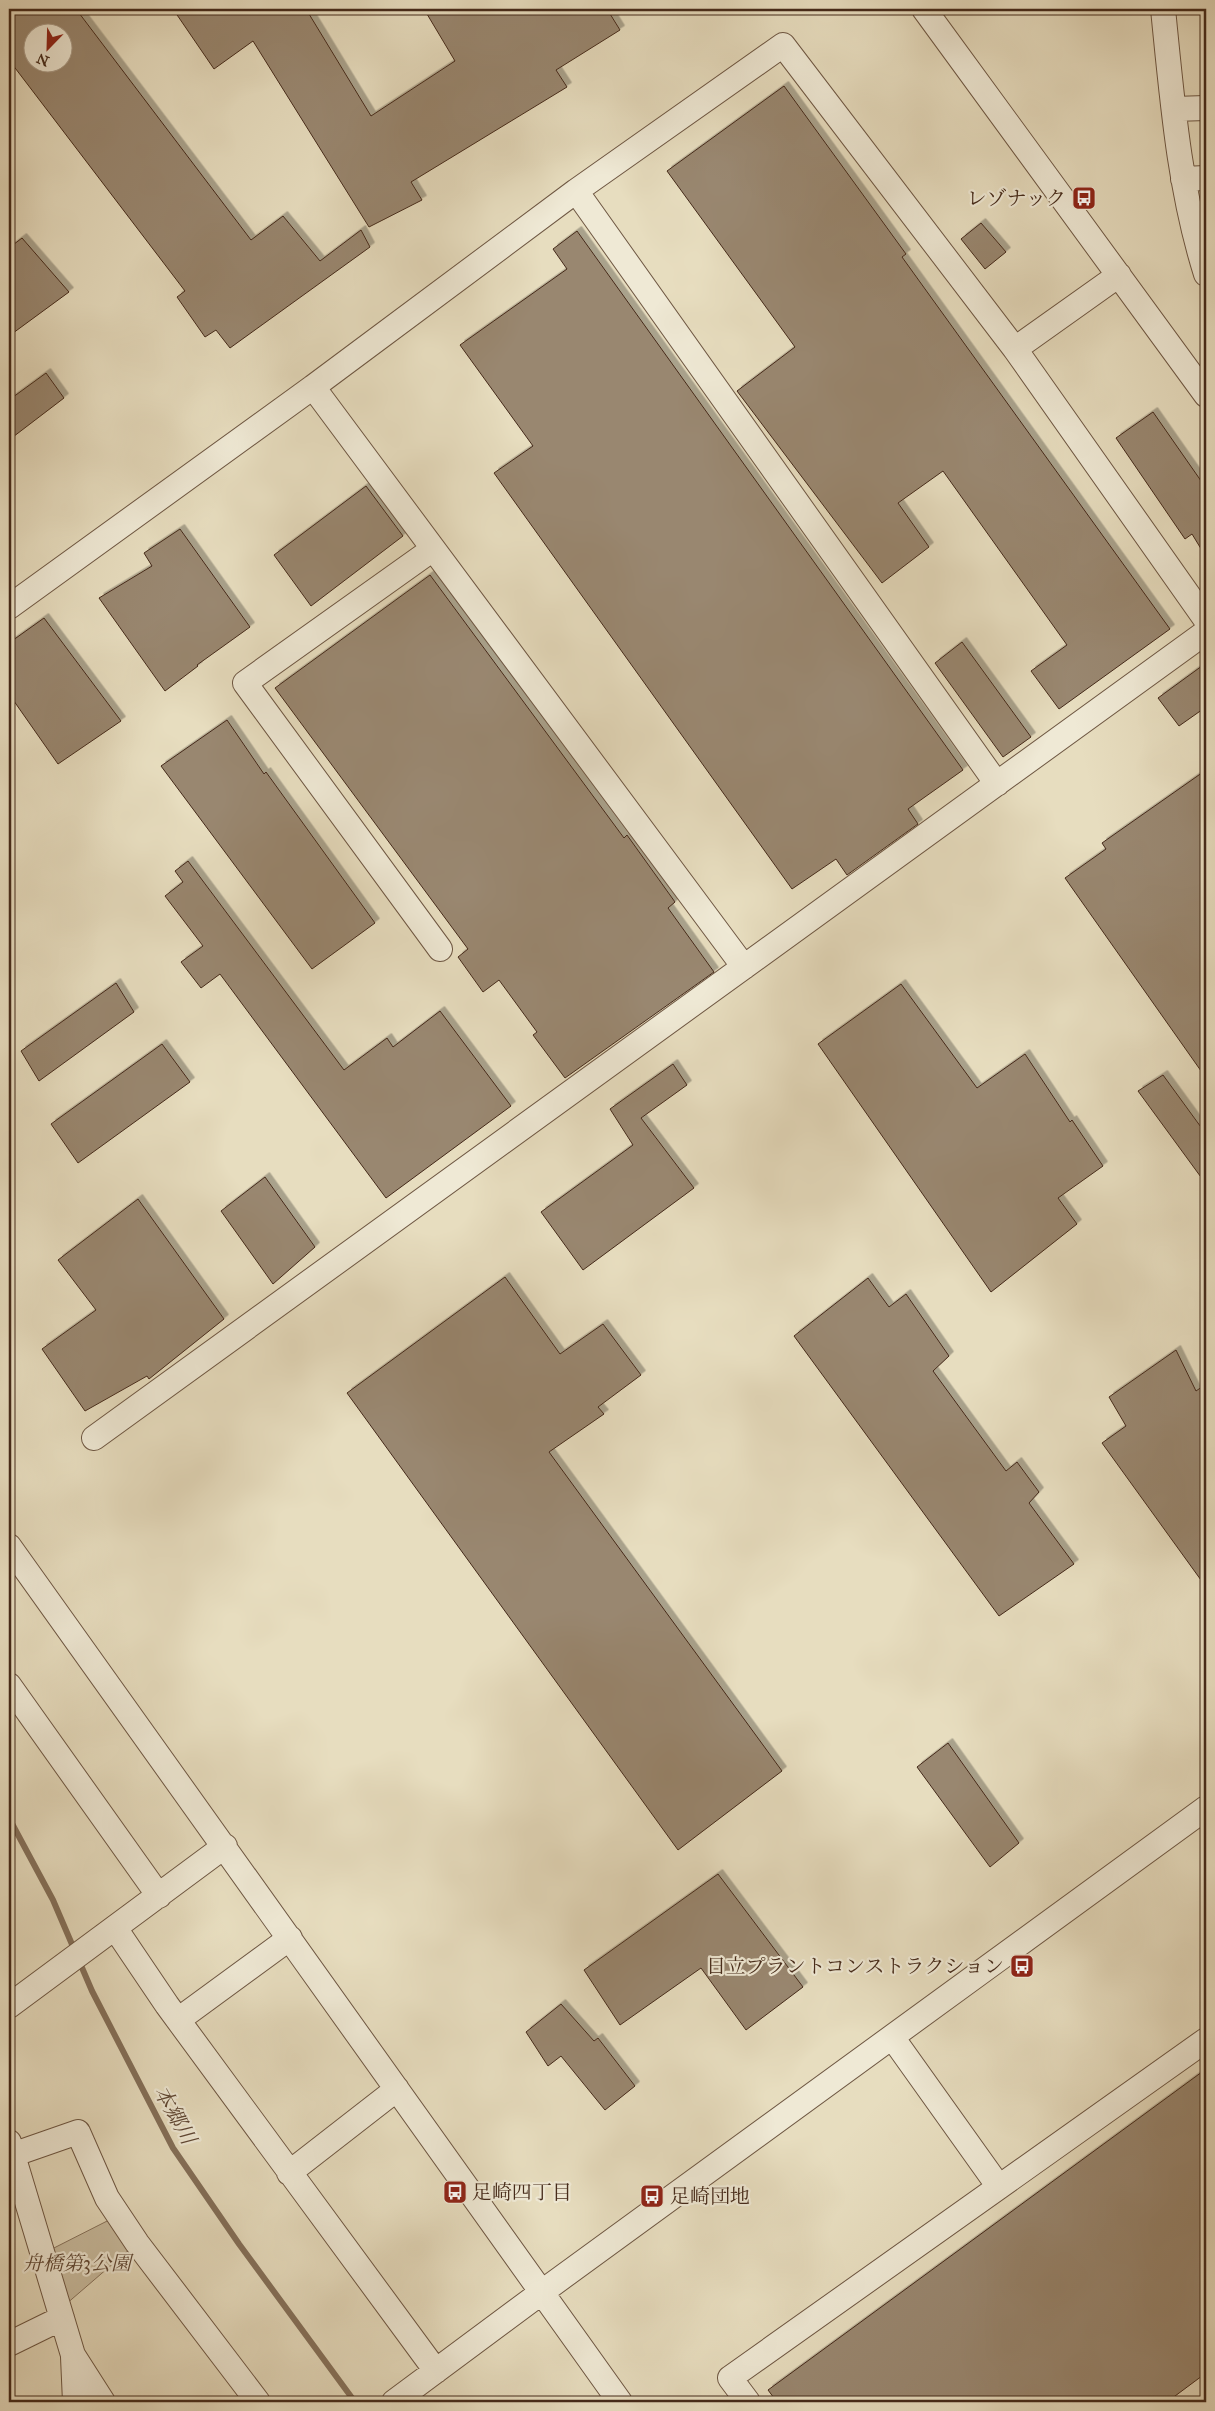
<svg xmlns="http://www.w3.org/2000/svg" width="1215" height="2411" font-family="'IM FELL Great Primer','Noto Serif JP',serif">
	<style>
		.green { fill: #cbbfa3; stroke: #88745e }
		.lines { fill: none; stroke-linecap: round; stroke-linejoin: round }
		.stream { stroke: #85715b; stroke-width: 6 }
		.building { fill: #998770; stroke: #452a1a; fill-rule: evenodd; filter: url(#shadow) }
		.minor-casing { stroke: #6e5743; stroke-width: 26 }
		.minor { stroke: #efe9d5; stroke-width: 24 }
		.labels { text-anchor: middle; stroke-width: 4.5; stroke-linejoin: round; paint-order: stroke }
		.poi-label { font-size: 20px; fill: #452a1a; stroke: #efe9d5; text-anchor: end }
		.park-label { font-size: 20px; font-style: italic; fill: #604835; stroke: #efe9d5 }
		.water-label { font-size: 21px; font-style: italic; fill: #604835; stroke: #efe9d5 }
	</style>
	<defs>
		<filter id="shadow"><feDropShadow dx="4.5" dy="-4.5" stdDeviation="0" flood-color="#0004"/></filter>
	</defs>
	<rect width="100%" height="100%" fill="#e7ddbf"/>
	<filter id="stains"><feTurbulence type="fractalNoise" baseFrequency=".004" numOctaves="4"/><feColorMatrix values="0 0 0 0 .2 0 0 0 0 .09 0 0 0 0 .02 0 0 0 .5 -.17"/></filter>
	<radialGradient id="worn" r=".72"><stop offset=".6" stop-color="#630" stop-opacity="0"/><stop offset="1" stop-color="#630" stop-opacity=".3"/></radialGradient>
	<path class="green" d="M115 2217 137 2243 65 2305 48 2251Z"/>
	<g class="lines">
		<path class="stream" d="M9 1818 53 1900 92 1991 173 2148 239 2244 355 2402"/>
	</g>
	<path class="building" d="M9 9H76L251 240 283 216 320 261 361 230 370 247 230 348 216 330 205 337 177 297 185 291 9 60ZM32 32H62V62H32Z
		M173 9H306L371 116 455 61 424 9H607L620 30 556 70 567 87 411 182 422 200 369 227 253 41 214 69Z
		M784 86 906 254 902 257 1170 629 1059 709 1031 671 1067 645 943 471 898 503 929 547 882 583 737 391 795 347 667 171Z
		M981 223 1006 252 985 269 961 239Z
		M577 231 963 770 908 809 918 824 847 875 836 859 792 889 494 473 533 446 460 345 567 269 553 249Z
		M22 238 69 292 9 336V248Z
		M46 373 64 398 9 440V400Z
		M1153 412 1206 488V557L1192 534 1185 539 1116 438Z
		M366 486 403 536 311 606 274 555Z
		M180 529 250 627 197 665 198 666 165 691 99 598 152 566 144 553Z
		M430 575 624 838 627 835 675 902 668 908 714 972 565 1078 533 1035 537 1032 499 980 483 992 458 957 468 949 275 688Z
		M44 618 121 721 58 764 9 694V643Z
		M962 642 1031 737 1003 757 935 663Z
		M1206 663V707L1179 726 1158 698Z
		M227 720 264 774 266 772 375 923 312 969 161 766Z
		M1206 770V1078L1065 878 1106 849 1102 843Z
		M188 861 344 1070 387 1038 393 1047 440 1011 511 1106 386 1198 220 974 201 988 181 962 203 946 165 896 183 882 175 871Z
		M116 983 134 1012 39 1081 21 1051Z
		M901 984 977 1088 1025 1054 1070 1122 1072 1120 1103 1166 1058 1198 1077 1224 991 1292 818 1044Z
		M162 1044 190 1082 78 1163 51 1124Z
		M673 1064 687 1085 641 1118 694 1188 583 1270 541 1212 633 1145 610 1109Z
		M1163 1075 1206 1134V1184L1138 1091Z
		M265 1177 315 1247 273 1284 221 1211Z
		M138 1199 224 1319 149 1379 147 1376 85 1411 42 1349 96 1310 58 1260Z
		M505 1277 560 1354 603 1324 641 1375 598 1407 604 1414 549 1452 782 1771 678 1850 347 1393Z
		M868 1278 889 1307 906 1294 949 1356 933 1371 1006 1471 1017 1462 1039 1492 1029 1503 1074 1564 999 1616 794 1336Z
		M1176 1350 1196 1391 1206 1384V1587L1102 1443 1126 1426 1109 1397Z
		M948 1743 1019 1843 990 1867 917 1767Z
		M718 1874 803 1987 746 2030 701 1968 620 2025 584 1970Z
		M561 2004 594 2041 598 2038 635 2086 605 2110 561 2056 548 2066 526 2032Z
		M1206 2069V2373L1167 2402H777L768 2390Z"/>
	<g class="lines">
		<g class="minor-casing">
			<path id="minor" d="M924 9 1206 395
				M1163 9C1172 98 1179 189 1206 274
				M1174 109 1206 108
				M1183 179 1206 178
				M1119 275 1015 349 1206 620
				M313 387 576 191
				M433 549 245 683 440 949
				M9 607 313 387 744 967
				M997 784 576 191 783 45 1015 349
				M94 1438 1206 632
				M9 1546 620 2402
				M9 1685 159 1896
				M115 1928 167 2005 436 2371
				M9 2006 225 1846
				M178 2020 290 1938
				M892 2037 999 2187
				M9 2142 73 2355 103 2402
				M12 2155 78 2132 107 2198 137 2243 258 2402
				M289 2173 397 2089
				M9 2344 62 2318
				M73 2357 75 2402
				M394 2402 542 2292 1206 1808
				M748 2402 730 2378 1206 2040"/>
		</g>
		<use href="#minor" class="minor"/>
	</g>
	<defs>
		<g id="bus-square" transform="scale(1.25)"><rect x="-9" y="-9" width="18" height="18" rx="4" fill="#8f2418" stroke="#efe9d5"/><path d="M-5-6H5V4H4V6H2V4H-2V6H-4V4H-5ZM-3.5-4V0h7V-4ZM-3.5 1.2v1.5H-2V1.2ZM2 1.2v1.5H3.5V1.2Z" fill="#fff"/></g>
	</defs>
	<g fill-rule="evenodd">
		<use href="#bus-square" x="1084" y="198"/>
		<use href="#bus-square" x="1022" y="1966"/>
		<use href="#bus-square" x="455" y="2192"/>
		<use href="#bus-square" x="652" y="2196"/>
	</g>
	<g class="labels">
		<g class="poi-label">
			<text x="1066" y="205">レゾナック</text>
			<text x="1004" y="1973">日立プラントコンストラクション</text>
			<text x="472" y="2199" text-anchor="start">足崎四丁目</text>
			<text x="670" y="2203" text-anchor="start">足崎団地</text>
		</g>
		<g class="park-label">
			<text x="77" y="2270">舟橋第3公園</text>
		</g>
		<g class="water-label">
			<text transform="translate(175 2115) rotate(61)" y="7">本郷川</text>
		</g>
	</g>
	<rect width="1215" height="2411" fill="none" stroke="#e7ddbf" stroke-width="30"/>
	<rect x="10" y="10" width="1195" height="2391" fill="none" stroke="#452a1a" stroke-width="2.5"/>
	<rect x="15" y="15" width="1185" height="2381" fill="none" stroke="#452a1a"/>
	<g transform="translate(48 48) rotate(203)"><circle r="24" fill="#efe9d5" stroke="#ab9d8a"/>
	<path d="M0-4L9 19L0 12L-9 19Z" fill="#8f2418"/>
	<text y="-8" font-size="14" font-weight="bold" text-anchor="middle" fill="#452a1a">N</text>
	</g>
	<rect width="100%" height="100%" filter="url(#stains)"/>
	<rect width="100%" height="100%" fill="url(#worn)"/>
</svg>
